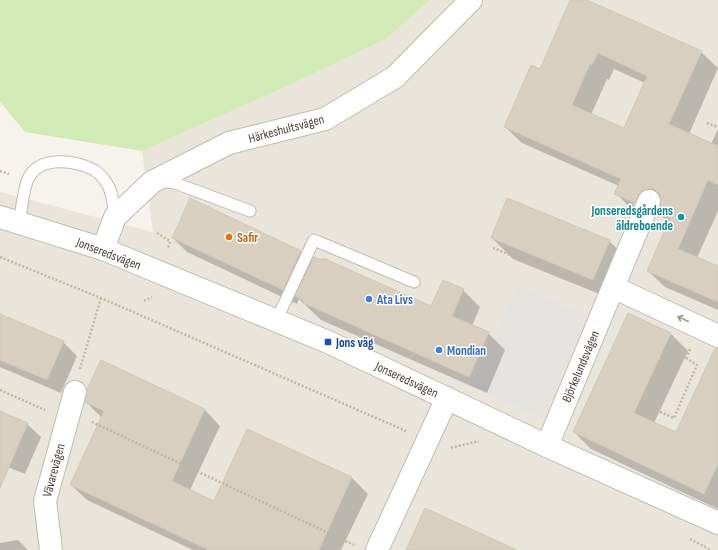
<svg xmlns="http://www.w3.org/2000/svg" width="718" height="550" font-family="'Sofia Sans Condensed',sans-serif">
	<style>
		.residential { fill: #eae5da }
		.green { fill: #d2eab5 }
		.parking { fill: #e5e3e0 }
		.shadow { fill: #0003; fill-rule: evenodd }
		.building { fill: #d8cfc1; stroke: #d3c7b4; fill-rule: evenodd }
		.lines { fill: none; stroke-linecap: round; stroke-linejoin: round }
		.service-casing { stroke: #c2bbae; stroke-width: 13 }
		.minor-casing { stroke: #c2bbae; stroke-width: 24 }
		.tertiary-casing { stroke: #c2bbae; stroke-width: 24 }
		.path { stroke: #c4b79f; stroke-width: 2.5; stroke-dasharray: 2 2; stroke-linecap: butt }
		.service { stroke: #fff; stroke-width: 11 }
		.minor { stroke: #fff; stroke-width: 22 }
		.tertiary { stroke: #fff; stroke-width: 22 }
		.oneway { stroke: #9c9892 }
		.culture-dot { fill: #0f9aa8; stroke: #fff; stroke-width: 1.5 }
		.food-dot { fill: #e8710a; stroke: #fff; stroke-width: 1.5 }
		.shop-dot { fill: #3f7fe0; stroke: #fff; stroke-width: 1.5 }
		.transit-dot { fill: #1a4fb4; stroke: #fff; stroke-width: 1.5 }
		.labels { text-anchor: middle; stroke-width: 3; stroke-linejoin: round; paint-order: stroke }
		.street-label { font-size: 13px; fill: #4b4439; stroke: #fff }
		.culture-label { font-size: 13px; font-weight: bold; fill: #0d838f; stroke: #fff; text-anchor: end }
		.food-label { font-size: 13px; font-weight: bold; fill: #c56008; stroke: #fff; text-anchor: start }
		.shop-label { font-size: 13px; font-weight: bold; fill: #366cbe; stroke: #fff; text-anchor: start }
		.transit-label { font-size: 13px; font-weight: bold; fill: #164399; stroke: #fff; text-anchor: start }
	</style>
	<rect width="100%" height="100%" fill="#f6f3ec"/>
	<path class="residential" d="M430 0H718V550H0V192L153 232 142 151 283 88 386 39Z"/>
	<path class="green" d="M0 0H430L386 39 283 88 142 151 25 132 0 102Z"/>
	<path class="parking" d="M518 284 588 317 541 418 471 385Z"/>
	<path class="shadow" d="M572 0H584L701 52 718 68 689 134 711 144 718 129V211L697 258 718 267V310L665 287 648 271 669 223 659 213 661 206 658 208 651 218 632 210 616 193 619 186 522 143 505 127 541 70ZM614 69 645 83 625 129 591 115 607 79 609 80ZM643 186 644 187 635 205 633 204 635 200Z
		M173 238 301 251 312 263 432 307 463 290 480 307 472 326 488 333 505 350 487 393 321 320 299 299 297 304 187 252Z
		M492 238 609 241 630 261 614 300 513 259Z
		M629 314 671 334 688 351 654 423 677 433 718 353V509L591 449 574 432Z
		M0 315 63 342 77 356 61 393 0 367Z
		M86 402 205 410 220 426 190 490 215 502 248 430 352 478 368 494 341 550H193L87 500 71 485 102 418Z
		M0 412 27 424 41 437 25 474 0 464Z
		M18 540 28 550H0V543Z"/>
	<path class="building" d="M570 0H587L702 51 669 124 718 146V185L708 180 678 249 718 266V302L647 271 670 218 658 213 661 200 659 193 653 189H647L641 191 635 203 614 194 621 179 504 127 531 65 540 69ZM598 53 647 76 624 128 572 105 590 64 592 65Z
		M190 198 301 251 283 290 172 238Z
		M507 198 610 240 593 280 491 238Z
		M314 257 322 260 323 258 431 306 443 280 464 289 452 316 489 332 469 377 303 303 304 301 295 296Z
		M628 313 671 333 634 413 676 432 715 348H718V464L704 494 573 432Z
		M0 314 64 341 47 380 0 360Z
		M101 360 205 409 172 481 214 501 247 429 352 477 319 550H209L70 485 104 411 85 402 87 389Z
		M0 411 28 423 0 488Z
		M425 508 517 550H406Z"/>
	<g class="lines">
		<g class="service-casing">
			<path id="service" d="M159 181 175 183 250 211
				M19 222C22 210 23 190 28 179 39 155 75 160 94 170 99 173 104 179 107 184 113 192 113 206 115 217
				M276 321 314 240 414 282"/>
		</g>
		<g class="minor-casing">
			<path id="minor" d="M103 249 115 217 152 182 229 143 325 119 395 77 471 0
				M613 287 718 336
				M547 446 649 201
				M51 550 45 501 75 392
				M377 550 447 398"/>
		</g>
		<g class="tertiary-casing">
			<path id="tertiary" d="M0 217 103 249 328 342 547 446 718 523"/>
		</g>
		<path class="path" d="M707 123 718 127
			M0 171 9 174
			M157 233 170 241 168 249
			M493 248 588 287
			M0 257 101 298 406 431
			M144 301 152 297
			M686 358 697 365 674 418 644 405 666 350 686 358 690 349
			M80 369 101 298
			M0 390 45 410
			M92 422 354 545
			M451 448 475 442H479
			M690 539 711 550"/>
		<use href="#service" class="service"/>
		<use href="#minor" class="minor"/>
		<use href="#tertiary" class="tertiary"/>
	</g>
	<defs><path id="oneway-shaft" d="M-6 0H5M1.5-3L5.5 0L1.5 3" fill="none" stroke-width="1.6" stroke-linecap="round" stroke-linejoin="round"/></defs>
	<use class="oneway" href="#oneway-shaft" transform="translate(683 319) rotate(-155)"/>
	<circle class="culture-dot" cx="681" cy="217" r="4"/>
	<circle class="food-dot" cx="229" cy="237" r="4"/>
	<g class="shop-dot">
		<circle cx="369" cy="299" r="4"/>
		<circle cx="439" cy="350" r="4"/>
	</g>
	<rect class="transit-dot" x="324" y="338" width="8" height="8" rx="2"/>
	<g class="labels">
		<g class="street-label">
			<text transform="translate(286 128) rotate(-15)" y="5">Härkeshultsvägen</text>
			<text transform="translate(109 253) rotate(21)" y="5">Jonseredsvägen</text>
			<text transform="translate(580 366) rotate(-67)" y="5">Björkelundsvägen</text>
			<text transform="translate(407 379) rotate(25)" y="5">Jonseredsvägen</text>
			<text transform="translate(53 470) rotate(-75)" y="5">Vävarevägen</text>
		</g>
		<g class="culture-label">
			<text x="673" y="215">Jonseredsgårdens<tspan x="673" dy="15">äldreboende</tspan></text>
		</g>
		<g class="food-label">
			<text x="237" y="242">Safir</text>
		</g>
		<g class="shop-label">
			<text x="377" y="304">Ata Livs</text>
			<text x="447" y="355">Mondian</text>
		</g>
		<g class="transit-label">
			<text x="336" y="347">Jons väg</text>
		</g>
	</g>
</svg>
